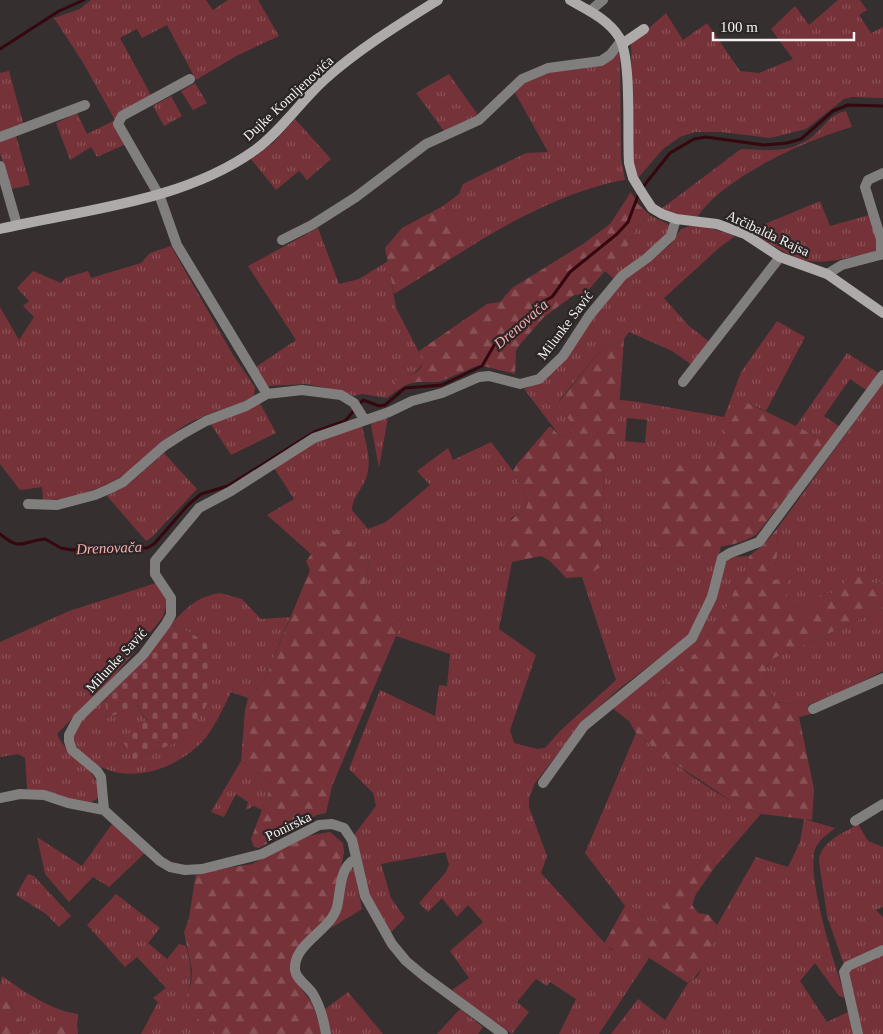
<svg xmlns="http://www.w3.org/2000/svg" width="883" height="1034" font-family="'Times New Roman',serif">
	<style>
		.grass { fill: url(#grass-tufts); fill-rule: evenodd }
		.forest { fill: url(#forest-firs) }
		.cemetery { fill: url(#cemetery-stones) }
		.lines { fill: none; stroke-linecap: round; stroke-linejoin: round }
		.stream { stroke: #35070f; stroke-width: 3 }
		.street { stroke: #817e7e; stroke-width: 10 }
		.secondary { stroke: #afaaaa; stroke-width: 10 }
		.labels { text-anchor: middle; stroke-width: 4.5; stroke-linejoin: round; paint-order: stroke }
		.street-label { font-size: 14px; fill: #f5f1f1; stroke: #2b2525 }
		.water-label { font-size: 15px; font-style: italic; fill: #faadb0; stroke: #2b2525 }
	</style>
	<defs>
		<pattern id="grass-tufts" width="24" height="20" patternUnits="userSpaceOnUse" patternTransform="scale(1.25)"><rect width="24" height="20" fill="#753339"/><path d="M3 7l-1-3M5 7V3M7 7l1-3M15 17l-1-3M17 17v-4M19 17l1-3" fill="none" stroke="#895156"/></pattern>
		<pattern id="forest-firs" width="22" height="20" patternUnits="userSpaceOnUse" patternTransform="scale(1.25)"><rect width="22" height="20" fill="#753339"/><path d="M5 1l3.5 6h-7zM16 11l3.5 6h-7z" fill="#895156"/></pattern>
		<pattern id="cemetery-stones" width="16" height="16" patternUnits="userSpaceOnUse" patternTransform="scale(1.25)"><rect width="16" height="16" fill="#753339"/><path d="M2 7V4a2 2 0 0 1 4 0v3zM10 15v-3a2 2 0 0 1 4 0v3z" fill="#895156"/></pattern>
	</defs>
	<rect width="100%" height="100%" fill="#352f2f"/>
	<path class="grass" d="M91 0H206L213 10 228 0H258L279 36 238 55 196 80 167 25 142 38 137 29 120 38 151 95 120 112 126 144 97 157 91 147 70 160 56 123 77 113 87 134 115 120 82 61 54 18 80 9Z
		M838 0H860L867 10 859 15 871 33 883 27V98L852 97 844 99 806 129 770 138 721 132H695L680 137 663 149 638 178 633 158 631 44 666 13 683 40 707 23 740 71 759 73 793 59 771 29 795 6 809 25Z
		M618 53 620 55 621 158 625 180C575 188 516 218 473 245L443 206 459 194 463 184 526 153 548 152 514 91C523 83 532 77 544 73 570 64 596 75 618 53Z
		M9 71 24 126 0 132V73Z
		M449 74 478 115 444 131 416 93Z
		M195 83 207 103 193 110 181 91Z
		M171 96 182 116 164 126 153 106Z
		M846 111 852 127C808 139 724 177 698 216H678L661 209 741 149C767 150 791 154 813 136 825 126 830 114 846 111Z
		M295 119 331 159 307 180 299 171 276 190 251 159 273 143Z
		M16 136 30 185 11 189 0 153V141Z
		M820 201 830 226 869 215 878 240 877 250C871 255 859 255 851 257 803 269 793 257 752 233L760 226Z
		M651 216 668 224 670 229 663 240 613 278 605 271 621 261 635 229Z
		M697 224 735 236 719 248 664 298 689 326 711 343 692 365 672 351 629 332 624 339 601 350 561 398 558 403 560 409 574 426 573 431 564 437 560 436 524 389 544 380 622 282 671 244 681 229Z
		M318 228 339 284 359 279 388 261 396 308 423 360C419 374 410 375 398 378L391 387 396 391 387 398 362 394 354 396 337 390 306 384 268 386 253 369 296 340 248 266Z
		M171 246 233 355 255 387 254 396C235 407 213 411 193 421 170 432 156 451 136 466 110 487 76 498 43 501L42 487 20 490 0 464V307L19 340 34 317 23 306 29 301 17 288 33 271 61 283 65 278 88 271 91 278 141 263 150 253Z
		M777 321 805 337 766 411 744 401 719 440 704 473 668 463 653 549 721 547 706 601 688 636 619 689 585 719 535 783 529 798V807L547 856 541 873 611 950 637 946 643 948 645 955 649 958 599 1034H559L576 999 550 982 547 986 536 979 517 1002 529 1012 512 1034 481 1014 452 990 469 978 450 951 483 922 468 905 457 917 442 898 428 912 419 903 446 872 449 864 445 852 381 864 391 898 405 918 390 933 368 891 354 835 376 806 373 793 349 769 380 690 435 716 439 685 447 686 450 654 396 636 402 622 366 599 364 589 369 562 337 529 311 554 267 515 294 499 274 468 314 442 362 426C366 444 373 462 365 481 360 491 352 499 352 510L368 529 386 522 430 485 417 471 448 448 453 460 491 442 513 471 528 502 526 509 511 518 505 557 512 562 499 629 536 655 510 730 514 743 537 749 545 748 561 730 616 680 582 577 601 566 604 473 615 465 619 400 632 401 724 417 741 372ZM627 418 647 420 645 443 625 441Z
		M847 353 880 374 866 390 850 379 824 416 840 427 829 442 796 426Z
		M883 383V580L875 584 866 578 842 592 824 594 808 610 791 607 787 597 783 571 778 579 773 580 778 549 777 529Z
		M260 403 276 433 231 455 210 423Z
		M388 417 379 468 371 425 373 421Z
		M164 453 197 489 152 537 146 541 107 496 130 483Z
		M749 556C746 575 741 578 733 594 709 647 670 680 629 721L611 707 693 643 710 613 718 589 723 563 732 557Z
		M156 583 168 599 163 617 115 675 57 734C67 759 106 771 97 799L87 804 43 791 27 789 25 758 18 754 0 757V642L69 611Z
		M220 593 242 599 261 619 290 617 265 679 248 698 231 692C224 707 217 722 207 736 184 765 138 784 103 768 90 763 82 753 73 744 74 721 89 714 105 699L107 717 137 705 146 721 133 760 180 741 189 734 198 637 171 624C188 607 196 597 220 593Z
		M883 609V671L842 692 808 705 811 714 799 717 795 704 774 702 765 673 770 660Z
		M636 733C674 764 715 797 761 814L715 867 713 859 706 856 672 893 653 925 631 906H625L585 853Z
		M241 761 272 783 262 810 254 806 246 810 248 802 236 794 224 817 211 812Z
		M804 819 835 828C828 834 820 839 816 847 804 872 836 969 846 998L839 996 815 963 800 981 827 1022 850 1011 854 1034H611L638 999 665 1020 688 983 698 976 714 938 717 925 756 857 788 867 800 842Z
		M112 824 146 852 109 887 93 877 69 902 45 874 37 837 82 866Z
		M858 824 868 841 883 847V907L876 910 883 917V945L844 965 827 916 819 861C821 841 842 834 858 824Z
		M351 868 354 869 362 909 331 928 339 916 347 871Z
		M28 874 34 876 71 916 59 927 46 914 16 895Z
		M116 894 160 928 148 943 167 959 179 944 186 946C191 965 193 977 187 995L216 1034H141L158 1002 153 998 166 988 137 957 125 967 87 925Z
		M883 954V1034H860L848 972 851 969Z
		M2 976C24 992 51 1010 78 1014L77 1025H63L48 1033H27C21 1024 5 989 0 985Z
		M348 992 383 1034H331L325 1009Z
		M460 1009 483 1027 478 1034H437Z"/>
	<path class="forest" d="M631 192 638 204 651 216 635 229 621 261 603 273 585 294 574 295 544 317 522 342 516 350 515 374 479 365 439 382H417L408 384 396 391 391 387 398 378C415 374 428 372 419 351L487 304 500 302 512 288 583 244 610 224Z
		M443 206 473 245 394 294 385 248 402 228Z
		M624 339 615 465 604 473 601 567 582 577 566 578 550 561 541 556 512 562 505 557C504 531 502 523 526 509L528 502 513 471 517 464 550 426 560 436 564 437 573 431 574 426 560 409 558 403 601 350Z
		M744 401 829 442 757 534C728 553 686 548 653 549L655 528 668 462 704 472 719 440Z
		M337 529 369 562 364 589 366 599 402 622 332 786 326 813 317 815 259 848 254 847 251 839 272 783 241 761 245 710 248 698 265 679 310 570 306 561 315 549Z
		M777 529 778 549 773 580 778 579 783 571H788L787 597 791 607 808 610C817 592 824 594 842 592L844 581 854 575 866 578 875 584 883 580V609L770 660 765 673 774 702 795 704 798 712 814 789 812 820 761 814 739 806 668 759 636 733 629 721C670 680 709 647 733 594 741 578 746 575 749 556L762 546Z
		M330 832 343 843 344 852 334 908 292 960V976L312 1003 323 1034H216L192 1014 187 995 191 983 192 970 184 932 189 918 196 873 252 864 306 836Z
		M706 856 713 859 715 867 696 894 692 905 698 913 709 915 717 925C713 945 705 971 688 983L645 955 643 948 637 946 630 952C619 953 612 951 604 944L625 906H631L653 925 672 893Z
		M0 985C5 989 21 1024 27 1033H48L63 1025H77L78 1034H0Z"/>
	<path class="cemetery" d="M171 624 198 637 206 643 209 651 207 704 189 734 180 741 133 760 122 739 146 720 137 705 107 718 105 699 141 663Z"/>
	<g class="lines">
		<path class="stream" d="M0 49 59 11 84 0
			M642 188 670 153 694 139 706 137 764 145 787 143 801 139 833 111 848 105 883 106
			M0 534C21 552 22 541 45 539L61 548 72 550 97 547 147 548 154 544 188 505 201 494 228 486 314 432 345 421 363 400 379 406 385 405 405 388 442 385 482 366 496 342 523 326 540 303 552 297 570 272 617 234 628 222 639 193"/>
		<path class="street" d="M590 11 603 0
			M190 79 122 116 118 124 160 197 177 245 267 394
			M0 137 85 105
			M0 166 17 225
			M282 240 312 225 356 197 426 144 479 120 522 79 548 68 601 61 610 55 621 41
			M881 255V239L865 187 868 180 883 173
			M827 274 842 265 883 254
			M683 382 780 257
			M28 504 57 505 95 495 109 489 123 482 164 446 181 435 206 421 246 406 267 394 302 390 341 395 354 403 364 419
			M813 709 883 678
			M543 783 584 726 692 638 712 597 722 558 730 553 759 542 883 375
			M0 798 20 794 44 795 68 803 104 810 160 861 170 867 185 870 202 869 262 854 319 825 332 824 344 828 352 840 365 896 392 944 406 961 424 976 503 1034
			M104 810 101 777 97 771 72 750 69 741V735L78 718 143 655 166 624 171 615V598L155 574V561L199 508 231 491 314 438 389 412 412 401 442 393 479 377 489 376 520 384 539 379 563 356 589 316 622 276 647 258 671 236 676 219
			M855 821 883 804
			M326 1034C324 1021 320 1006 313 994 308 986 296 979 295 970 293 943 331 931 337 907 341 891 339 868 355 859
			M858 1034 844 972 848 966 883 950"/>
		<path class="secondary" d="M570 0C587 10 608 19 619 37 632 58 627 134 629 163L633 178 644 196 652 208 662 214 676 219 717 224 745 234 780 257 827 274 883 313
			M622 44 644 29
			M0 229C85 209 182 202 255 150 281 131 300 102 324 80 359 49 398 25 438 0"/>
	</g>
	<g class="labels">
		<g class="street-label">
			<text transform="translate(288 98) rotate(-43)" y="5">Dujke Komljenovića</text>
			<text transform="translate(768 233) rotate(25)" y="5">Arčibalda Rajsa</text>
			<text transform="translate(565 325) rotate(-53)" y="5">Milunke Savić</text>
			<text transform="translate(116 660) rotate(-47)" y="5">Milunke Savić</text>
			<text transform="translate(288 826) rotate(-26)" y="5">Ponirska</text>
		</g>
		<g class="water-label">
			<text transform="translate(521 324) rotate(-41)" y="5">Drenovača</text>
			<text transform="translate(109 548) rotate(-2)" y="5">Drenovača</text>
		</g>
	</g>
	<path d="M713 32v8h141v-8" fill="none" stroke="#f5f1f1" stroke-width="2.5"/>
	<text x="720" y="32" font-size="15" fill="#f5f1f1" stroke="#2b2525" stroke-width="4" paint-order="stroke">100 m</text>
</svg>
